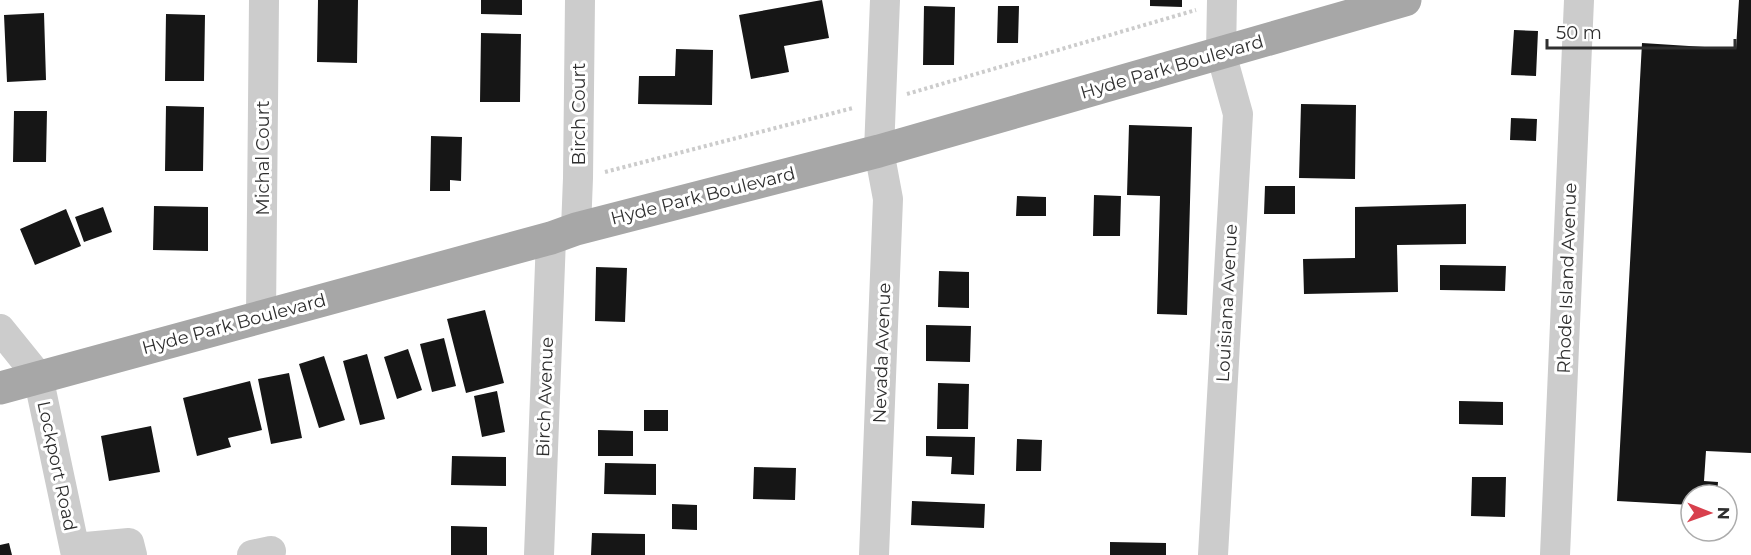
<svg xmlns="http://www.w3.org/2000/svg" width="1751" height="555" font-family="Montserrat,sans-serif">
	<style>
		.building { fill: #161616 }
		.lines { fill: none; stroke-linecap: round; stroke-linejoin: round }
		.path { stroke: #ccc; stroke-width: 4; stroke-dasharray: 3 3; stroke-linecap: butt }
		.minor { stroke: #ccc; stroke-width: 30 }
		.major { stroke: #a7a7a7; stroke-width: 33 }
		.labels { text-anchor: middle; stroke-width: 6; stroke-linejoin: round; paint-order: stroke }
		.street-label { font-size: 18px; fill: #2f2f2f; stroke: #fff }
	</style>
	<rect width="100%" height="100%" fill="#fff"/>
	<path class="building" d="M318 0H358L357 63 317 62Z
		M481 0H522V15L481 14Z
		M822 0 829 38 784 46 789 72 751 79 739 15Z
		M1150 0H1182V7L1150 6Z
		M1739 0H1751V453L1706 451 1704 481 1718 482 1717 495H1691V505L1617 501 1642 43 1736 49Z
		M924 6 955 7 954 65H923Z
		M998 6H1019L1018 43H997Z
		M44 13 46 80 7 82 4 15Z
		M166 14 205 15 204 81H165Z
		M1514 30 1538 31 1536 76 1511 75Z
		M481 33 521 34 520 102H480Z
		M676 49 713 50 712 105 638 104 639 76H675Z
		M1301 104 1356 105 1355 179 1299 178Z
		M166 106 204 107 203 171H165Z
		M14 111H47L46 162H13Z
		M1511 118 1537 119 1536 141 1510 140Z
		M1129 125 1192 127 1187 315 1157 314 1160 196 1127 195Z
		M431 136 462 137 461 181 450 180V191H430Z
		M1265 186H1295V214H1264Z
		M1094 195 1121 196 1120 236H1093Z
		M1017 196 1046 197V216H1016Z
		M1466 204V244L1397 245 1398 292 1304 294 1303 259 1355 258V207Z
		M154 206 208 207V251L153 250Z
		M103 207 112 232 84 242 75 217Z
		M66 209 81 246 35 265 20 229Z
		M1440 265 1506 266 1505 291 1440 290Z
		M596 267 627 268 625 322 595 321Z
		M939 271 969 272V308L938 307Z
		M485 310 504 383 466 393 447 319Z
		M926 325 971 326 970 362 926 361Z
		M444 338 456 386 432 392 420 344Z
		M408 349 422 390 397 399 384 357Z
		M367 354 385 419 360 425 343 361Z
		M324 356 345 420 319 428 299 364Z
		M289 373 302 438 271 444 258 379Z
		M250 381 262 430 228 438 231 447 197 456 183 398Z
		M938 383 969 384 968 429H937Z
		M497 391 505 432 482 437 474 396Z
		M1459 401 1503 402V425L1459 424Z
		M644 410H668V431H644Z
		M151 426 160 472 109 481 101 436Z
		M598 430 633 431V456H598Z
		M926 436 975 437 974 475 951 474 952 457 926 456Z
		M1017 439 1042 440 1041 471H1016Z
		M452 456 506 457V486L451 485Z
		M605 463 656 464V495L604 494Z
		M754 467 796 468 795 500 753 499Z
		M1472 477H1506L1505 517 1471 516Z
		M912 501 985 504 984 528 911 525Z
		M672 504 697 505V530L672 529Z
		M451 526 487 527V555H451Z
		M592 533 645 534V555H591Z
		M1110 542 1166 543V555H1110Z
		M9 543 12 555H0V545Z"/>
	<g class="lines">
		<path class="path" d="M907 94 1196 10
			M605 172 853 108"/>
		<path class="minor" d="M576 229 578 178 580 0
			M261 316 264 0
			M0 329 38 376 76 555
			M75 548 129 543 132 555
			M252 555 271 551
			M539 555 551 238
			M874 555 888 199 879 151 885 0
			M1213 555 1238 114 1221 53 1222 0
			M1555 555 1579 0"/>
		<path class="major" d="M0 388 551 238 576 229 879 151 1405 0"/>
	</g>
	<g class="labels">
		<g class="street-label">
			<text transform="translate(1172 67) rotate(-16)" y="6">Hyde Park Boulevard</text>
			<text transform="translate(579 114) rotate(-90)" y="6">Birch Court</text>
			<text transform="translate(263 158) rotate(-90)" y="6">Michal Court</text>
			<text transform="translate(703 196) rotate(-14)" y="6">Hyde Park Boulevard</text>
			<text transform="translate(1567 278) rotate(-88)" y="6">Rhode Island Avenue</text>
			<text transform="translate(1227 303) rotate(-87)" y="6">Louisiana Avenue</text>
			<text transform="translate(234 324) rotate(-15)" y="6">Hyde Park Boulevard</text>
			<text transform="translate(882 353) rotate(-88)" y="6">Nevada Avenue</text>
			<text transform="translate(545 397) rotate(-88)" y="6">Birch Avenue</text>
			<text transform="translate(57 466) rotate(78)" y="6">Lockport Road</text>
		</g>
	</g>
	<g transform="translate(1709 513) rotate(91)"><circle r="28" fill="#ffffff" stroke="#acacac" stroke-width="1.5"/>
	<path d="M0-4.5L10 22L0 15L-10 22Z" fill="#d8404d"/>
	<text y="-9" font-size="16" font-weight="bold" text-anchor="middle" fill="#2f2f2f">N</text>
	</g>
	<path d="M1547 39v9h188v-9" fill="none" stroke="#2f2f2f" stroke-width="3"/>
	<text x="1556" y="39" font-size="18" fill="#2f2f2f" stroke="#ffffff" stroke-width="4.5" paint-order="stroke">50 m</text>
</svg>
